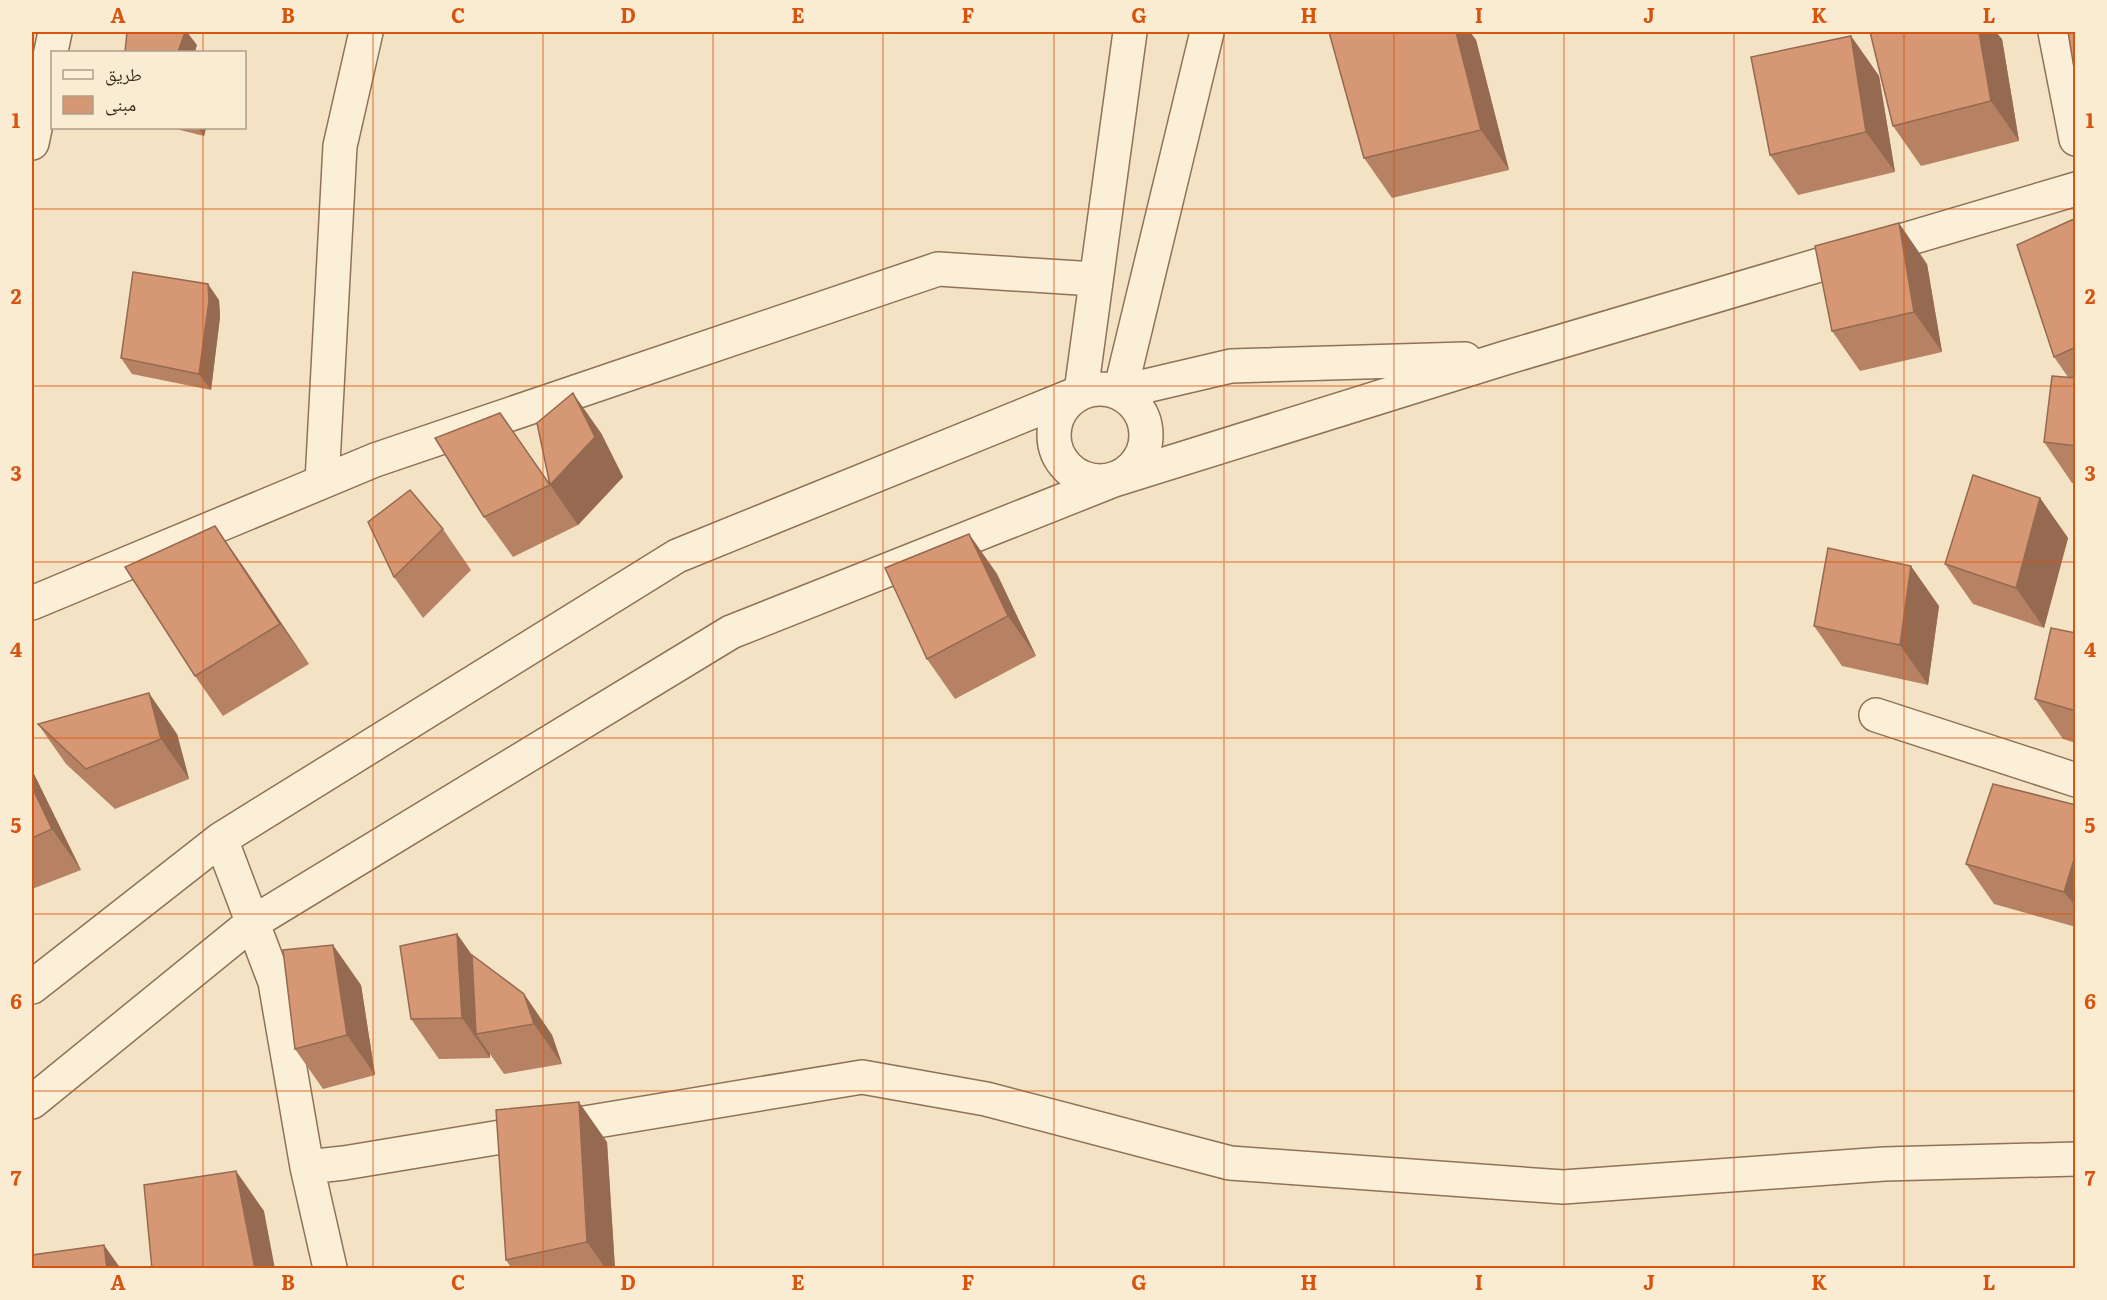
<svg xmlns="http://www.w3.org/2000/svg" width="2107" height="1300" font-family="Literata,'Noto Naskh Arabic',serif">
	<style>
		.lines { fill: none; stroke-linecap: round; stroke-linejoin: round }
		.street-casing { stroke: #8f7257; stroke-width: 36 }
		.street { stroke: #fcefd7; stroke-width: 33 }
		.wall { fill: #b78264 }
		.shaded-wall { fill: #956a51 }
		.building { fill: #d59774; stroke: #956a51; stroke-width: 1.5 }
		.grid { fill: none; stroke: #d7540e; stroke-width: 1.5; stroke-opacity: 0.55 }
		.neatline { fill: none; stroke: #d7540e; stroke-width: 2 }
		.grid-label { font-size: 20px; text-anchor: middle; font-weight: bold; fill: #d7540e }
	</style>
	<rect width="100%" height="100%" fill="#f3e2c3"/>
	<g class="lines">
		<g class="street-casing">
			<path id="street" d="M1207 32 1120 392 1231 366 1465 359
				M2055 32 2076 139
				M32 143 55 32
				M1054 435a46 46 0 1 1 92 0a46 46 0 1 1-92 0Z
				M322 482 340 146 366 32
				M32 603 375 460 938 269 1095 279
				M1876 715 2076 780
				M221 839 275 982 307 1167 330 1268
				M32 987 221 839 677 556 1081 392 1130 32
				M32 1102 252 923 731 632 1114 480 1505 358 2076 189
				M307 1167 344 1163 862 1077 986 1099 1230 1163 1563 1187 1884 1164 2076 1159"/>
		</g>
		<use href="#street" class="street"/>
	</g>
	<path class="wall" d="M1329 32H1470L1476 40 1509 170 1392 198 1364 158Z
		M1851 36 1879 76 1895 172 1798 195 1770 155Z
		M2002 39 2019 141 1921 166 1893 126Z
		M172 128H206L204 136Z
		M2076 218V483H2072L2044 442 2068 377 2054 357Z
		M1927 264 1942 352 1860 371 1832 331Z
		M219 300 220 317 211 390 132 374 121 358Z
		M601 433 623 477 578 525 513 557 484 517 550 485Z
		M2040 498 2068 538 2044 628 1973 604 1945 564Z
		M215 526 309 664 223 716 195 676Z
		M443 529 471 570 423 618 394 577Z
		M969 534 997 574 1036 656 955 699 927 659Z
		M1939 606 1928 685 1842 666 1814 626Z
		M2076 633V743L2063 739 2035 699Z
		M38 724 177 734 189 779 115 809 66 764Z
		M32 770 81 870 32 889Z
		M2076 805V927L1994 904 1966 864Z
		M457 934 472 955 524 994 552 1035 562 1064 504 1074 490 1054V1058L439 1059 411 1019Z
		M361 985 375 1075 323 1089 295 1049Z
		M607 1142 615 1269H512L506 1260Z"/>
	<path class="shaded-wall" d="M185 32H187L197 45 195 52H178Z
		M1456 32H1470L1476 40 1509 170 1481 130Z
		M1979 32H1996L2002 39 2019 141 1991 101Z
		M1851 36 1879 76 1895 172 1866 132Z
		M198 128H206L204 136Z
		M1899 223 1927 264 1942 352 1914 312Z
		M208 284 219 300 220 317 211 390 199 374Z
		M573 393 601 433 623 477 578 525 500 413 550 485Z
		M2040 498 2068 538 2044 628 2016 588Z
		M215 526 243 566 309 664 280 624Z
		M969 534 997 574 1036 656 1008 616Z
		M1911 566 1939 606 1928 685 1900 645Z
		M149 693 177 734 189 779 161 739Z
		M32 770 81 870 52 829 32 787Z
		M2076 853V907L2064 892Z
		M457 934 485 974 476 1034 490 1054V1058L462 1018Z
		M333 945 361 985 375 1075 347 1035Z
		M524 994 552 1035 562 1064 534 1024Z
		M579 1102 607 1142 615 1269H606L587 1242Z
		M236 1171 264 1211 275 1269H255Z
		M104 1245 121 1269H107Z"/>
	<path class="building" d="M127 32H185L178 52H125Z
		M1329 32H1456L1481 130 1364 158Z
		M1870 32H1979L1991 101 1893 126Z
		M2068 32H2076V67L2074 68Z
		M1851 36 1866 132 1770 155 1751 57Z
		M2076 218V347L2054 357 2017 245Z
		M1899 223 1914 312 1832 331 1815 246Z
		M133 272 208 284 209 301 199 374 121 358Z
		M2052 376 2076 378V446L2044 442Z
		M573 393 595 437 550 485 537 423Z
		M500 413 550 485 484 517 435 438Z
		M1973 475 2040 498 2016 588 1945 564Z
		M410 490 443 529 394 577 368 522Z
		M215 526 280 624 195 676 125 567Z
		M969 534 1008 616 927 659 885 568Z
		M1828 548 1911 566 1900 645 1814 626Z
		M2051 628 2076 633V711L2035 699Z
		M149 693 161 739 86 769 38 724Z
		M1993 784 2076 805V853L2064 892 1966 864Z
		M32 787 52 829 32 838Z
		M457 934 462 1018 411 1019 400 946Z
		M333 945 347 1035 295 1049 283 950Z
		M472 955 524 994 534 1024 476 1034Z
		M579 1102 587 1242 506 1260 496 1110Z
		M236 1171 255 1269H152L144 1185Z
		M104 1245 107 1269H32V1255Z"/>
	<path class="grid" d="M203 32V52M373 32V1268M543 32V1268M713 32V1268M883 32V1268M1054 32V1268M1224 32V1268M1394 32V1268M1564 32V1268M1734 32V1268M1904 32V1268M203 128V1268M32 209H2076M32 386H2076M32 562H2076M32 738H2076M32 914H2076M32 1091H2076"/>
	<rect width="2107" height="1300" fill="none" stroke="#f9ecd3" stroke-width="66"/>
	<rect x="51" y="51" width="195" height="78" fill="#f9ecd3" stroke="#ae9f8a" stroke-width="1.5"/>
	<rect x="63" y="70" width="30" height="9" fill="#fcefd7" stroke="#ae9f8a" stroke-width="1.5"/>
	<text x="105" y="81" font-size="18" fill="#3e2b1d">طريق</text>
	<rect x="63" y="96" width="30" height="18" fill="#d59774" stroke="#ae9f8a" stroke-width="1.5"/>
	<text x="105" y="111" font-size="18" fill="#3e2b1d">مبنى</text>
	<rect x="33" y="33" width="2041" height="1234" class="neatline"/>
	<g class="grid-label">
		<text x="118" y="23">A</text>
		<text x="288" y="23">B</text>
		<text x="458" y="23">C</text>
		<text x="628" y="23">D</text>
		<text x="798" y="23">E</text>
		<text x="968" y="23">F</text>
		<text x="1139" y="23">G</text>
		<text x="1309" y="23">H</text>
		<text x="1479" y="23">I</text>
		<text x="1649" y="23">J</text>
		<text x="1819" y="23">K</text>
		<text x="1989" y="23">L</text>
		<text x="16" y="128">1</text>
		<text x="2090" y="128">1</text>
		<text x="16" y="304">2</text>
		<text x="2090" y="304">2</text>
		<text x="16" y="481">3</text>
		<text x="2090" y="481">3</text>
		<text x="16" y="657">4</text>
		<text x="2090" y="657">4</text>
		<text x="16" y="833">5</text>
		<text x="2090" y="833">5</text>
		<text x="16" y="1009">6</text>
		<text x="2090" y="1009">6</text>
		<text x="16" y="1186">7</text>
		<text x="2090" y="1186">7</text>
		<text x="118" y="1290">A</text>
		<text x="288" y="1290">B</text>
		<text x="458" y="1290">C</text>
		<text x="628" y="1290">D</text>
		<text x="798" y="1290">E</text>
		<text x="968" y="1290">F</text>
		<text x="1139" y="1290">G</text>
		<text x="1309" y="1290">H</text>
		<text x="1479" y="1290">I</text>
		<text x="1649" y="1290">J</text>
		<text x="1819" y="1290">K</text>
		<text x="1989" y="1290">L</text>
	</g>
</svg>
